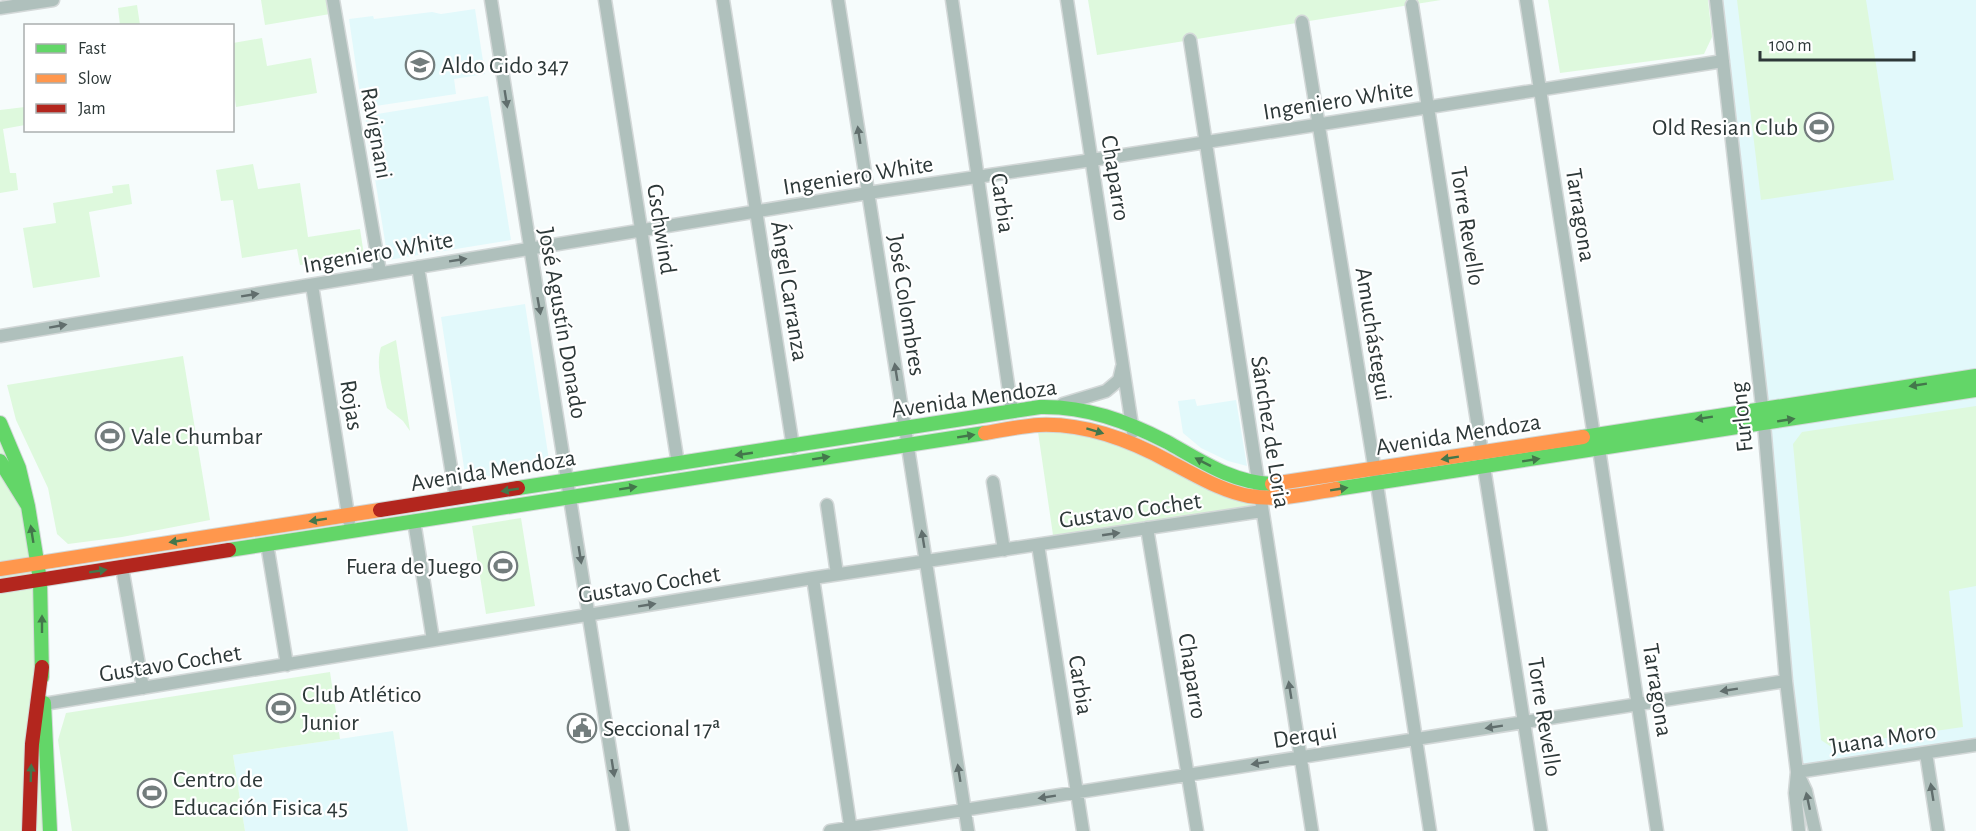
<svg xmlns="http://www.w3.org/2000/svg" width="1976" height="831" font-family="'Alegreya Sans',sans-serif">
	<style>
		.built { fill: #e2f9fb }
		.green { fill: #def9dd }
		.lines { fill: none; stroke-linecap: round; stroke-linejoin: round }
		.street-casing { stroke: #d3d8d8; stroke-width: 15 }
		.fast-casing { stroke: #d3d8d8; stroke-width: 16 }
		.slow-casing { stroke: #d3d8d8; stroke-width: 16 }
		.jam-casing { stroke: #d3d8d8; stroke-width: 16 }
		.street { stroke: #afc0bc; stroke-width: 12 }
		.fast { stroke: #63d668; stroke-width: 14 }
		.slow { stroke: #ff974d; stroke-width: 14 }
		.jam { stroke: #b3261e; stroke-width: 14 }
		.oneway { fill: #616e6d }
		.oneway2 { fill: #43774b }
		.labels { text-anchor: middle; stroke-width: 4.5; stroke-linejoin: round; paint-order: stroke }
		.poi-label { font-size: 24px; fill: #2d3838; stroke: #fff; text-anchor: start }
		.street-label { font-size: 24px; fill: #2d3838; stroke: #fff }
	</style>
	<rect width="100%" height="100%" fill="#f6fcfc"/>
	<path class="built" d="M1716 0H1976V745L1797 772Z
		M475 9 485 74 454 79 456 94 362 108 349 19 373 16 374 19 432 12 441 14Z
		M488 96 511 240 388 260 365 116Z
		M525 304 549 460 547 467 471 479 465 474 441 317Z
		M1195 399 1197 406 1236 400 1247 466 1228 461 1201 448 1183 433 1178 401Z
		M393 731 408 831H245L233 755Z"/>
	<path class="green" d="M261 0H328L330 14 265 25Z
		M1088 0H1441L1097 55Z
		M1548 0H1708L1712 37 1704 54 1560 73Z
		M1737 0H1866L1894 180 1761 200Z
		M137 5 140 25H120L118 8Z
		M262 38 267 66 311 58 317 93 236 107 233 84V43Z
		M25 107V125L3 129 10 173H16L18 190 0 193V110Z
		M253 164 258 189 300 183 308 237 360 229 364 255 300 265 297 249 242 258 233 200 221 201 216 170Z
		M129 184 132 204 89 212 100 277 33 288 23 228 56 223 53 203 113 193 112 186Z
		M396 340 410 431 403 421 387 408C383 390 375 366 381 347Z
		M183 356 210 520 122 537 68 544 57 534 48 488 16 420 7 385Z
		M1976 406V586L1949 591 1963 727 1830 746 1821 740 1793 444 1802 432Z
		M0 423 28 506 50 831H0Z
		M1037 425 1081 427 1260 500 1262 511 1054 542Z
		M521 518 535 606 486 614 472 526Z
		M330 672 340 739 233 755 245 831H72L58 740 66 713Z"/>
	<g class="lines">
		<g class="street-casing">
			<path id="street" d="M333 0 380 272
				M491 0C533 277 580 554 623 831
				M605 0 678 464
				M723 0 793 447
				M838 0 968 831
				M952 0 1012 412
				M1067 0 1133 432
				M1526 0 1594 436
				M1716 0 1764 424 1786 681 1797 772 1795 793 1799 831
				M1412 5 1482 453
				M0 8 53 0
				M1302 22 1376 478 1430 831
				M1190 40 1312 831
				M418 267 456 498
				M312 285 349 521
				M0 336 868 193 1092 160 1723 61
				M1063 404 1106 391 1119 380 1122 367
				M1599 449 1657 831
				M1484 467 1541 831
				M993 482 1004 550
				M827 505 837 574
				M414 521 433 640
				M1147 528 1197 831
				M267 544 287 665
				M1038 545 1083 831
				M122 567 143 688
				M813 578 851 831
				M44 704 813 578 1262 511
				M1926 753 1938 831
				M1797 772 1976 745
				M1798 774 1806 791 1815 831
				M830 831 1786 681"/>
		</g>
		<g class="fast-casing">
			<path id="fast" d="M0 423 19 468 28 506 40 580 42 677
				M1583 437 1976 376
				M0 461 28 506
				M518 488 1040 407C1086 406 1126 421 1167 442 1201 461 1233 483 1272 484
				M1336 489 1976 390
				M229 550 985 433
				M44 703 50 831"/>
		</g>
		<g class="slow-casing">
			<path id="slow" d="M985 433C1003 430 1021 426 1039 425 1085 423 1130 440 1170 462 1196 475 1221 491 1249 496 1278 501 1307 494 1336 489
				M1272 484 1583 437
				M0 569 380 510"/>
		</g>
		<g class="jam-casing">
			<path id="jam" d="M380 510 518 488
				M0 586 229 550
				M29 831 32 744 42 667"/>
		</g>
		<use href="#street" class="street"/>
		<use href="#fast" class="fast"/>
		<use href="#slow" class="slow"/>
		<use href="#jam" class="jam"/>
	</g>
	<defs><path id="oneway-solid" d="M-6-.8H1V-3.2L6.5 0L1 3.2V.8H-6Z" transform="scale(1.5)"/></defs>
	<g class="oneway">
		<use href="#oneway-solid" transform="translate(506 99) rotate(81)"/>
		<use href="#oneway-solid" transform="translate(859 135) rotate(-99)"/>
		<use href="#oneway-solid" transform="translate(458 260) rotate(-9)"/>
		<use href="#oneway-solid" transform="translate(250 295) rotate(-9)"/>
		<use href="#oneway-solid" transform="translate(539 306) rotate(80)"/>
		<use href="#oneway-solid" transform="translate(58 326) rotate(-10)"/>
		<use href="#oneway-solid" transform="translate(896 372) rotate(-99)"/>
		<use href="#oneway-solid" transform="translate(1111 534) rotate(-8)"/>
		<use href="#oneway-solid" transform="translate(923 539) rotate(-99)"/>
		<use href="#oneway-solid" transform="translate(580 555) rotate(81)"/>
		<use href="#oneway-solid" transform="translate(647 605) rotate(-9)"/>
		<use href="#oneway-solid" transform="translate(1290 690) rotate(-99)"/>
		<use href="#oneway-solid" transform="translate(1729 690) rotate(171)"/>
		<use href="#oneway-solid" transform="translate(1494 727) rotate(171)"/>
		<use href="#oneway-solid" transform="translate(1260 763) rotate(171)"/>
		<use href="#oneway-solid" transform="translate(613 768) rotate(81)"/>
		<use href="#oneway-solid" transform="translate(959 773) rotate(-99)"/>
		<use href="#oneway-solid" transform="translate(1932 792) rotate(-99)"/>
		<use href="#oneway-solid" transform="translate(1047 797) rotate(171)"/>
		<use href="#oneway-solid" transform="translate(1808 801) rotate(-102)"/>
	</g>
	<g class="oneway2">
		<use href="#oneway-solid" transform="translate(1918 385) rotate(171)"/>
		<use href="#oneway-solid" transform="translate(1704 418) rotate(171)"/>
		<use href="#oneway-solid" transform="translate(1786 420) rotate(-9)"/>
		<use href="#oneway-solid" transform="translate(1095 431) rotate(17)"/>
		<use href="#oneway-solid" transform="translate(966 436) rotate(-9)"/>
		<use href="#oneway-solid" transform="translate(744 454) rotate(172)"/>
		<use href="#oneway-solid" transform="translate(821 458) rotate(-9)"/>
		<use href="#oneway-solid" transform="translate(1450 458) rotate(171)"/>
		<use href="#oneway-solid" transform="translate(1531 460) rotate(-9)"/>
		<use href="#oneway-solid" transform="translate(1203 462) rotate(-153)"/>
		<use href="#oneway-solid" transform="translate(628 488) rotate(-9)"/>
		<use href="#oneway-solid" transform="translate(1339 489) rotate(-9)"/>
		<use href="#oneway-solid" transform="translate(510 490) rotate(171)"/>
		<use href="#oneway-solid" transform="translate(318 520) rotate(171)"/>
		<use href="#oneway-solid" transform="translate(32 534) rotate(-99)"/>
		<use href="#oneway-solid" transform="translate(178 541) rotate(171)"/>
		<use href="#oneway-solid" transform="translate(98 571) rotate(-9)"/>
		<use href="#oneway-solid" transform="translate(42 624) rotate(-90)"/>
		<use href="#oneway-solid" transform="translate(31 773) rotate(-88)"/>
	</g>
	<defs>
		<g id="school-ring" transform="scale(1.5)"><circle r="9.5" fill="#fff" stroke="#737d7d" stroke-width="1.5"/><path d="M0-5L7-2L0 1L-7-2ZM-4 1L0 2.5L4 1V4Q0 6-4 4Z" fill="#737d7d"/></g>
		<g id="stadium-ring" transform="scale(1.5)"><circle r="9.5" fill="#fff" stroke="#737d7d" stroke-width="1.5"/><path d="M0-5a6.5 5 0 1 0 0 10a6.5 5 0 1 0 0-10ZM-3.5-1.8h7v3.6h-7Z" fill="#737d7d"/></g>
		<g id="civic-ring" transform="scale(1.5)"><circle r="9.5" fill="#fff" stroke="#737d7d" stroke-width="1.5"/><path d="M-.6-6.5H3V-4.5H.6V-3L4-1V1h2V6H-6V1h2V-1L-.6-3ZM-1.2 2.5V6h2.4V2.5Z" fill="#737d7d"/></g>
	</defs>
	<g fill-rule="evenodd">
		<use href="#school-ring" x="420" y="65"/>
		<use href="#stadium-ring" x="1819" y="127"/>
		<use href="#stadium-ring" x="110" y="436"/>
		<use href="#stadium-ring" x="503" y="566"/>
		<use href="#stadium-ring" x="281" y="708"/>
		<use href="#civic-ring" x="582" y="728"/>
		<use href="#stadium-ring" x="152" y="793"/>
	</g>
	<g class="labels">
		<g class="poi-label">
			<text x="441" y="73">Aldo Gido 347</text>
			<text x="1798" y="135" text-anchor="end">Old Resian Club</text>
			<text x="131" y="444">Vale Chumbar</text>
			<text x="482" y="574" text-anchor="end">Fuera de Juego</text>
			<text x="302" y="702">Club Atlético<tspan x="302" dy="28">Junior</tspan></text>
			<text x="603" y="736">Seccional 17ª</text>
			<text x="173" y="787">Centro de<tspan x="173" dy="28">Educación Fisica 45</tspan></text>
		</g>
		<g class="street-label">
			<text transform="translate(1338 100) rotate(-9)" y="8">Ingeniero White</text>
			<text transform="translate(377 133) rotate(80)" y="8">Ravignani</text>
			<text transform="translate(858 175) rotate(-9)" y="8">Ingeniero White</text>
			<text transform="translate(1116 178) rotate(81)" y="8">Chaparro</text>
			<text transform="translate(1003 203) rotate(82)" y="8">Carbia</text>
			<text transform="translate(1581 215) rotate(81)" y="8">Tarragona</text>
			<text transform="translate(1468 226) rotate(81)" y="8">Torre Revello</text>
			<text transform="translate(662 229) rotate(81)" y="8">Gschwind</text>
			<text transform="translate(378 252) rotate(-10)" y="8">Ingeniero White</text>
			<text transform="translate(790 291) rotate(81)" y="8">Ángel Carranza</text>
			<text transform="translate(907 305) rotate(81)" y="8">José Colombres</text>
			<text transform="translate(563 323) rotate(80)" y="8">José Agustín Donado</text>
			<text transform="translate(1374 334) rotate(81)" y="8">Amuchástegui</text>
			<text transform="translate(974 398) rotate(-8)" y="8">Avenida Mendoza</text>
			<text transform="translate(352 405) rotate(81)" y="8">Rojas</text>
			<text transform="translate(1741 417) rotate(-96)" y="8">Furlong</text>
			<text transform="translate(1271 432) rotate(81)" y="8">Sánchez de Loria</text>
			<text transform="translate(1458 434) rotate(-9)" y="8">Avenida Mendoza</text>
			<text transform="translate(493 470) rotate(-9)" y="8">Avenida Mendoza</text>
			<text transform="translate(1130 510) rotate(-8)" y="8">Gustavo Cochet</text>
			<text transform="translate(649 584) rotate(-9)" y="8">Gustavo Cochet</text>
			<text transform="translate(170 663) rotate(-9)" y="8">Gustavo Cochet</text>
			<text transform="translate(1193 676) rotate(81)" y="8">Chaparro</text>
			<text transform="translate(1081 685) rotate(81)" y="8">Carbia</text>
			<text transform="translate(1658 690) rotate(81)" y="8">Tarragona</text>
			<text transform="translate(1545 717) rotate(81)" y="8">Torre Revello</text>
			<text transform="translate(1305 735) rotate(-9)" y="8">Derqui</text>
			<text transform="translate(1883 738) rotate(-9)" y="8">Juana Moro</text>
		</g>
	</g>
	<rect x="24" y="24" width="210" height="108" fill="#ffffff" stroke="#abafaf" stroke-width="1.5"/>
	<rect x="36" y="44" width="30" height="9" fill="#63d668" stroke="#abafaf" stroke-width="1.5"/>
	<text x="78" y="54" font-size="18" fill="#2d3838">Fast</text>
	<rect x="36" y="74" width="30" height="9" fill="#ff974d" stroke="#abafaf" stroke-width="1.5"/>
	<text x="78" y="84" font-size="18" fill="#2d3838">Slow</text>
	<rect x="36" y="104" width="30" height="9" fill="#b3261e" stroke="#abafaf" stroke-width="1.5"/>
	<text x="78" y="114" font-size="18" fill="#2d3838">Jam</text>
	<path d="M1760 51v9h154v-9" fill="none" stroke="#2d3838" stroke-width="3"/>
	<text x="1769" y="51" font-size="18" fill="#2d3838" stroke="#ffffff" stroke-width="4.5" paint-order="stroke">100 m</text>
</svg>
